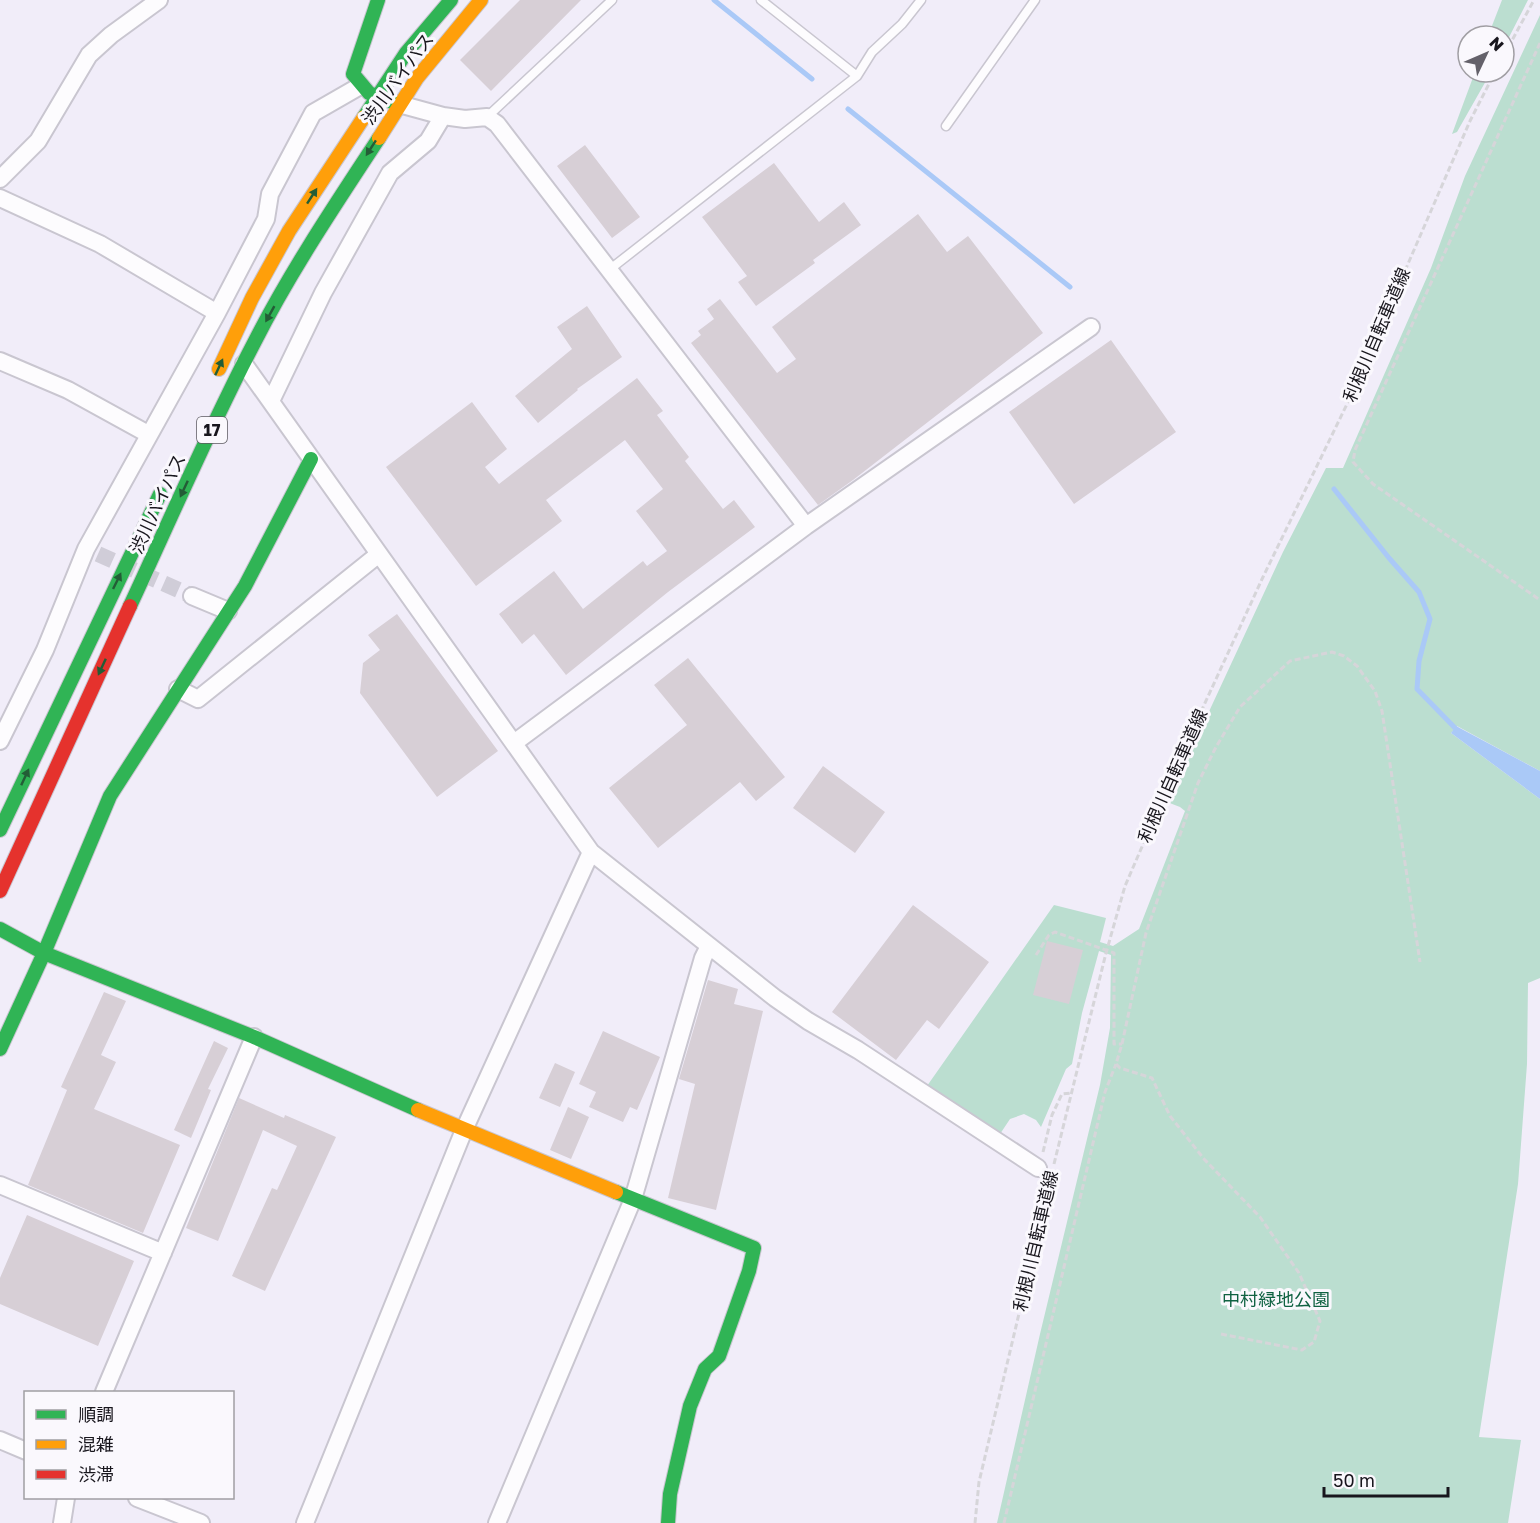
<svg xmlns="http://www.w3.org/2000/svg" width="1540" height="1523" font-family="'Golos Text','Noto Sans JP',sans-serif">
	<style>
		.green { fill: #bbded0 }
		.water { fill: #aac9f7 }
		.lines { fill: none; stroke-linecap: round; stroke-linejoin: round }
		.stream { stroke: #aac9f7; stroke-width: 5 }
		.building { fill: #d7cfd6 }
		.street-tunnel { stroke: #d0cdd8; stroke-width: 16; stroke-dasharray: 16 8; stroke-linecap: butt }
		.lane-casing { stroke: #c9c6d0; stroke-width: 11 }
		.street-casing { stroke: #c9c6d0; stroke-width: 20 }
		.fast-casing { stroke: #c9c6d0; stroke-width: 16 }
		.slow-casing { stroke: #c9c6d0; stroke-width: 16 }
		.jam-casing { stroke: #c9c6d0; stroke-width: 16 }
		.path { stroke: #d6d5d9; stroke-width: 3; stroke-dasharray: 6 3; stroke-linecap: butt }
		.lane { stroke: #fdfcfe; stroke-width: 8 }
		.street { stroke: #fdfcfe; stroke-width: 16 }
		.fast { stroke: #30b455; stroke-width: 14 }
		.slow { stroke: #ff9f0a; stroke-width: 14 }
		.jam { stroke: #e5322d; stroke-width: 14 }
		.oneway { fill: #235d36 }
		.labels { text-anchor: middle; stroke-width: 6; stroke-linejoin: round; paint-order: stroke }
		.shield { fill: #faf8fd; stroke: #5c5a60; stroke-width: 1.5 }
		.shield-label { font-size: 16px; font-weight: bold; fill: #18161d }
		.street-label { font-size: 18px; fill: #18161d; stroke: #faf8fd }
		.park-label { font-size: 18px; fill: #106242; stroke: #faf8fd }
	</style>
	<rect width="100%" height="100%" fill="#f1edf9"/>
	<path class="green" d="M1502 0H1528L1504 47V36H1488Z
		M1540 15V771L1457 726 1451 733 1540 799V978L1528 983 1527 1064 1518 1184 1479 1437 1521 1440 1508 1523H997L1040 1334 1100 1085 1110 1028 1111 955 1099 951 1082 1013 1072 1064 1066 1069 1041 1127 1036 1120 1024 1114 1010 1119 1000 1134 927 1086 1054 905 1106 918 1100 942 1113 946 1139 929 1185 811 1180 807 1167 802 1283 552 1326 468H1343L1431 268 1465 176Z
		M1475 72H1491L1457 132 1452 134Z"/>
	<path class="water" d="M1456 726 1540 771V799L1451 733Z"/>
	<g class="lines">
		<path class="stream" d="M714 0 812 79
			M848 109 1070 287
			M1334 489 1389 558 1419 592 1430 619 1419 661 1417 689 1460 733"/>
	</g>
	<path class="building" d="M520 0H581L491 91 460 60Z
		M585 145 640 217 612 238 557 166Z
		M774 163 819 222 844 202 861 225 813 260 815 263 756 306 738 282 747 276 702 217Z
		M918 214 947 252 968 236 1043 333 853 480 818 505 691 343 701 335 698 331 714 319 707 309 720 299 777 373 796 359 772 327Z
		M587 306 622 357 577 389 578 390 538 423 515 396 572 349 557 327Z
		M1111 340 1176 432 1074 504 1009 412Z
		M637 378 663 411 657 415 689 457 685 461 723 509 734 500 755 527 668 592 566 675 534 634 522 644 499 614 554 571 583 609 643 561 647 566 667 551 636 511 663 489 625 440 546 500 562 521 476 586 386 467 472 402 507 449 485 467 499 484Z
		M397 614 498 751 437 797 360 693 363 663 380 650 368 635Z
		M688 658 785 777 756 801 740 782 658 848 609 788 687 725 654 685Z
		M823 766 885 812 855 853 793 808Z
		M913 905 989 962 939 1029 927 1020 896 1060 832 1012Z
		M1047 941 1083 950 1069 1004 1033 995Z
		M708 980 738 989 734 1004 763 1011 716 1210 668 1198 695 1084 679 1079Z
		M104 992 126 1001 101 1055 116 1062 94 1109 180 1145 143 1233 28 1185 67 1090 61 1087Z
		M603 1031 660 1057 637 1110 630 1107 623 1122 589 1107 596 1092 579 1084Z
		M214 1041 228 1048 208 1089 211 1090 191 1138 174 1130Z
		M555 1063 575 1072 560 1107 539 1098Z
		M239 1098 284 1118 285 1115 336 1137 265 1291 232 1276 272 1188 277 1190 297 1146 263 1130 218 1241 186 1228Z
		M568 1107 589 1117 571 1159 550 1150Z
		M27 1215 134 1261 98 1346 0 1304V1278Z"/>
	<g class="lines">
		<path class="street-tunnel" d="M98 554 192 596"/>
		<g class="lane-casing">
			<path id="lane" d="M761 0 857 76
				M487 117 612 0
				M946 126 1035 0
				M609 270 857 76 872 52 902 24 921 0"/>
		</g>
		<g class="street-casing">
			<path id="street" d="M399 104 443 116 465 119 487 117 497 124 806 526
				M0 179 38 141 89 55 111 35 159 0
				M0 198 100 244 217 313
				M0 361 68 390 148 434
				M244 364 591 852 775 998 808 1021 858 1050 1038 1168
				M271 401 323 293 390 173 428 141 443 116
				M192 596 228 611
				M178 689 198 699 379 554
				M0 741 45 650 86 549 217 313 266 219 270 194 313 113 360 86
				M514 743 806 526 1091 327
				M0 1185 163 1253
				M104 1392 254 1037
				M0 1440 26 1451
				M137 1498 201 1523
				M62 1523 66 1498
				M305 1523 464 1130 591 852
				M497 1523 633 1199 703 958 709 946"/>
		</g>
		<g class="fast-casing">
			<path id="fast" d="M378 0 353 74 369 93 392 102
				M364 117 406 53 451 0
				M130 606C171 518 209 429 254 343 290 272 335 205 379 138
				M0 830 160 494
				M0 929 44 953 254 1037 418 1110
				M0 1049 44 953 110 796 245 586 311 459
				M616 1192 754 1248 749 1271 719 1356 705 1369 690 1406 670 1494 668 1523"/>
		</g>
		<g class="slow-casing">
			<path id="slow" d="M379 138 417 78 481 0
				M219 369 252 298 289 231 364 117
				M418 1110 616 1192"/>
		</g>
		<g class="jam-casing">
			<path id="jam" d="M0 891 130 606"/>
		</g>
		<path class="path" d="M1540 43 1355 450 1353 462 1373 484 1540 600
			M1504 55 1534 0
			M1036 955 1049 935 1055 932 1114 953V1044H1122
			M1043 1152 1052 1115 1062 1094 1071 1093
			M1054 1164 1106 953 1125 886 1193 729 1263 577 1348 402 1470 121 1495 72
			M1221 1334 1302 1350 1314 1342 1320 1321 1299 1273 1260 1217 1204 1159 1170 1116 1152 1078 1120 1068 1116 1064 1122 1044 1146 933 1198 783 1216 747 1240 707 1290 661 1332 652 1344 656 1357 666 1375 691 1382 711 1420 962
			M975 1523 979 1482 1051 1179
			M1004 1523 1105 1092 1116 1064"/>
		<use href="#lane" class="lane"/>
		<use href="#street" class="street"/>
		<use href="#fast" class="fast"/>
		<use href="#slow" class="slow"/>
		<use href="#jam" class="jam"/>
	</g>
	<defs><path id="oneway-solid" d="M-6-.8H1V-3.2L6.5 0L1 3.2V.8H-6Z" transform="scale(1.5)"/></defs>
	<g class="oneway">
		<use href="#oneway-solid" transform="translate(371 148) rotate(123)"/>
		<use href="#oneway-solid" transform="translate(312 196) rotate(-57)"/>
		<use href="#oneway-solid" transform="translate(270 314) rotate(119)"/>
		<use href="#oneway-solid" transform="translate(219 367) rotate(-65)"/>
		<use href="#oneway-solid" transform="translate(184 489) rotate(115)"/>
		<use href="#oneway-solid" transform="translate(117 581) rotate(-64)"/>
		<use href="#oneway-solid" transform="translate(102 667) rotate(115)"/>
		<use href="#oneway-solid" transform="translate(25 777) rotate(-65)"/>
	</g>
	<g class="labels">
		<rect class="shield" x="197" y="417" width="30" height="26" rx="4.5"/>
		<g class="shield-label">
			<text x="212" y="436">17</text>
		</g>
		<g class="street-label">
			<text transform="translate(398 79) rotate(-54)" y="6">渋川バイパス</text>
			<text transform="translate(1377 335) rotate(-67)" y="6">利根川自転車道線</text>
			<text transform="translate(158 504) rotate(-65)" y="6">渋川バイパス</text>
			<text transform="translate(1173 776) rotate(-66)" y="6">利根川自転車道線</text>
			<text transform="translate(1036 1241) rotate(-77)" y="6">利根川自転車道線</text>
		</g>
		<g class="park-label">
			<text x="1276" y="1306">中村緑地公園</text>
		</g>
	</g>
	<rect x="24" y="1391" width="210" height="108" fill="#faf8fd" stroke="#a09ea3" stroke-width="1.5"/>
	<rect x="36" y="1410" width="30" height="9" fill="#30b455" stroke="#a09ea3" stroke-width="1.5"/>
	<text x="78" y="1421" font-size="18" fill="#18161d">順調</text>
	<rect x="36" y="1440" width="30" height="9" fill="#ff9f0a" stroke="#a09ea3" stroke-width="1.5"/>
	<text x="78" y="1451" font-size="18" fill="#18161d">混雑</text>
	<rect x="36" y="1470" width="30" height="9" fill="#e5322d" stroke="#a09ea3" stroke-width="1.5"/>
	<text x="78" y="1481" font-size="18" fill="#18161d">渋滞</text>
	<g transform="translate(1486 54) rotate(46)"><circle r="28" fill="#faf8fd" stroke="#a09ea3" stroke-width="1.5"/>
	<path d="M0-4.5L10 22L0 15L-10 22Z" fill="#64616a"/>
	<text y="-9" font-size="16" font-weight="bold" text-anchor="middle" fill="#18161d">N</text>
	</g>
	<path d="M1324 1487v9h124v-9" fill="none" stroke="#18161d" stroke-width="3"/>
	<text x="1333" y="1487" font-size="18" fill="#18161d" stroke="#faf8fd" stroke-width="4.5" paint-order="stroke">50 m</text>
</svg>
